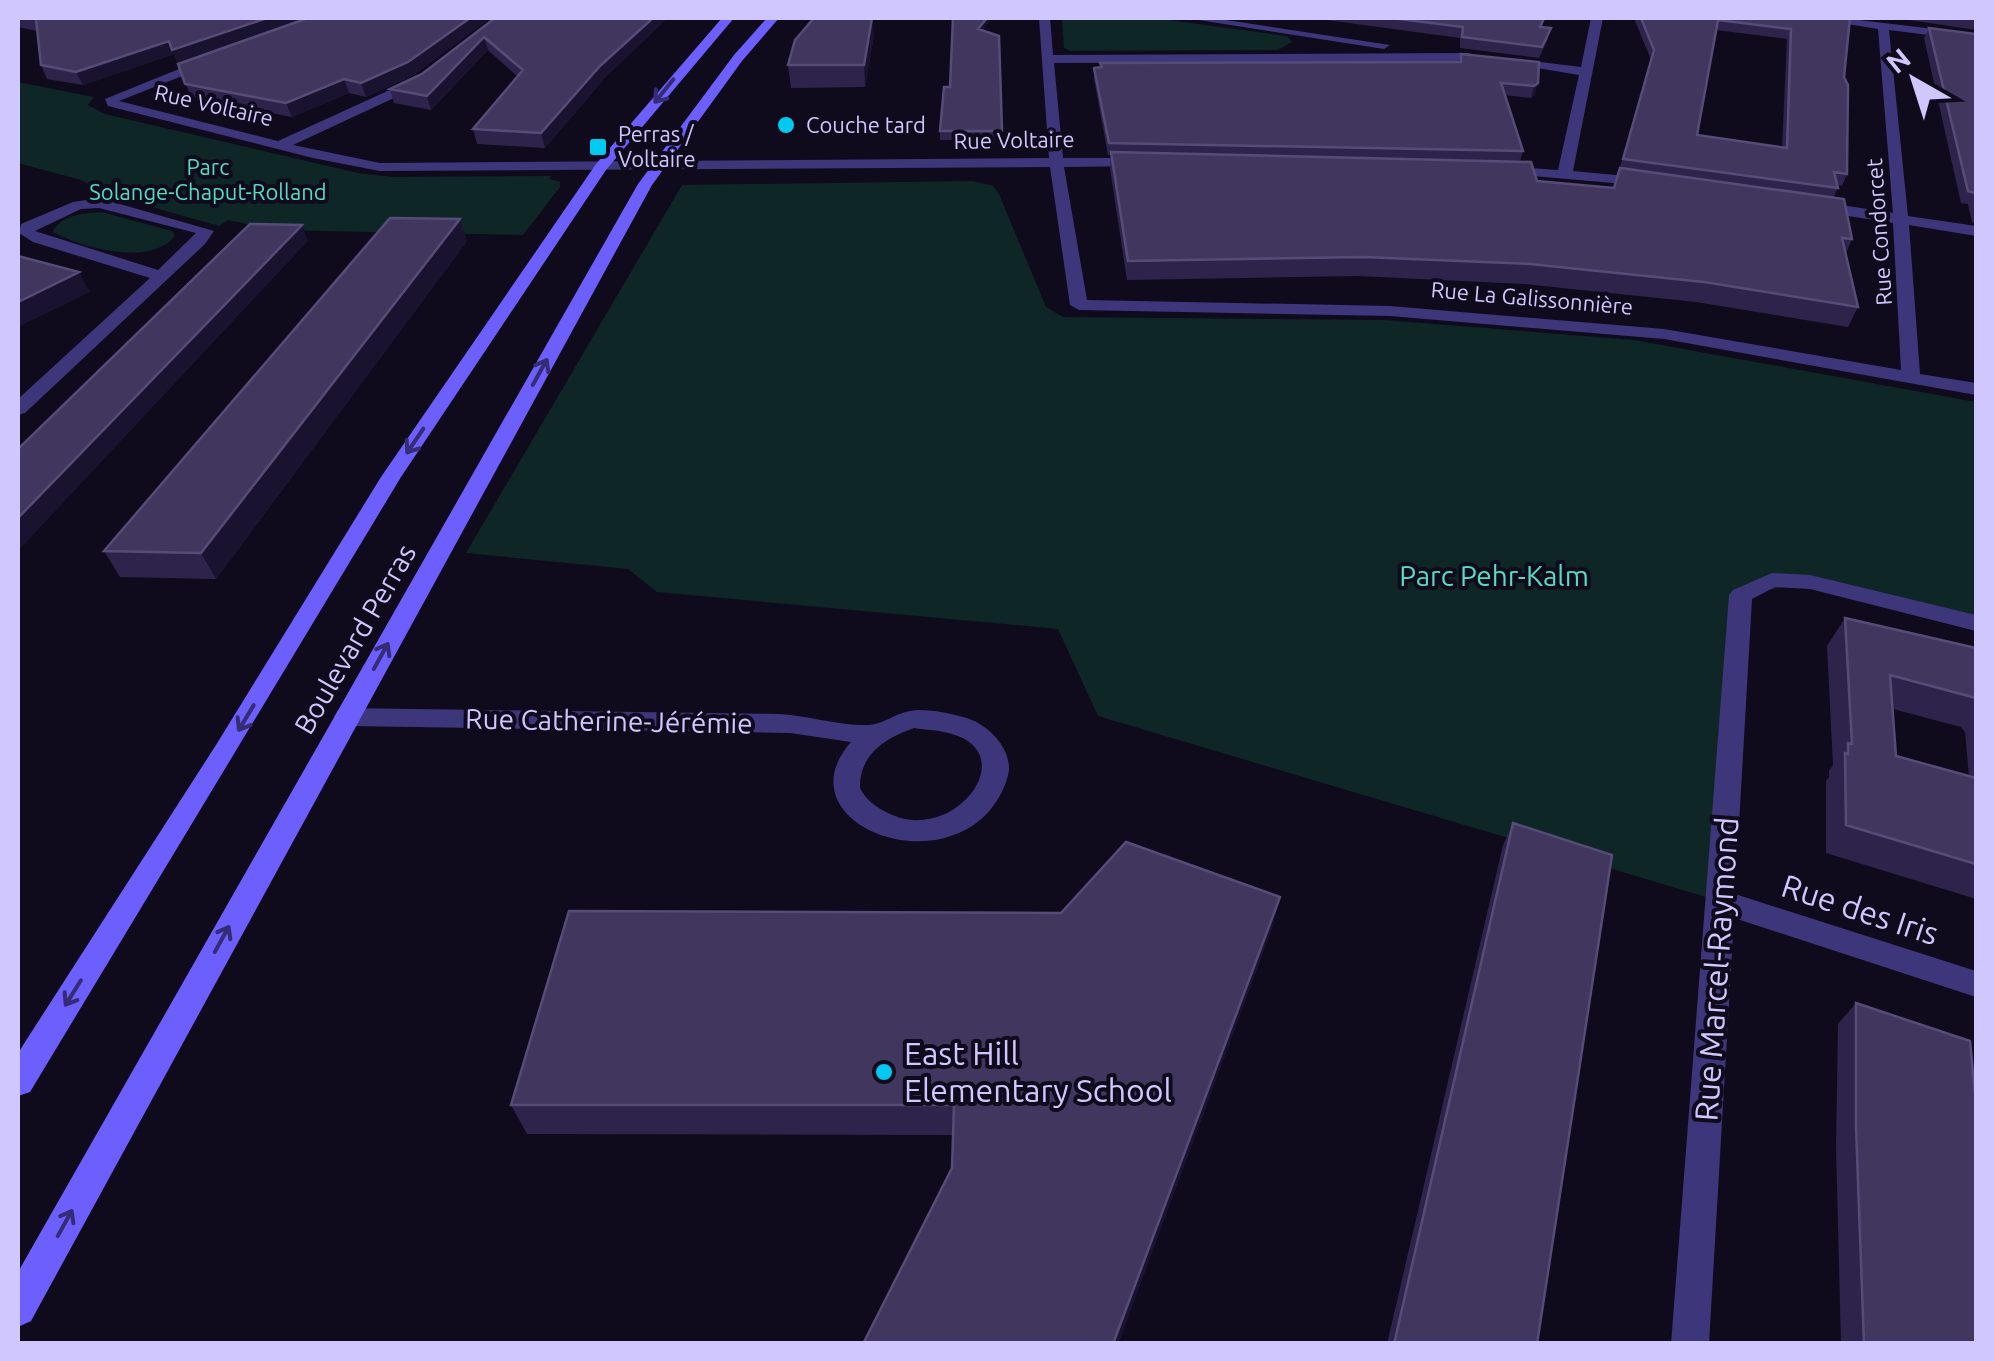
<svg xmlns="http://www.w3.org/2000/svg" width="1994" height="1361" font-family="Ubuntu,sans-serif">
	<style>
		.green { fill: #0e2626 }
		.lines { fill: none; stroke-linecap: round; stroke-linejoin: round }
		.street { fill: #3e367b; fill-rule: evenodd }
		.secondary { fill: #6d5efe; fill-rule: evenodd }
		.wall { fill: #2e244b; fill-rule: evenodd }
		.shaded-wall { fill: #1a1330 }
		.building { fill: #40365e; stroke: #564c77; stroke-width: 2.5; fill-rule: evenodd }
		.oneway { stroke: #352c76 }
		.poi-dot { fill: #01c9f1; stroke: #0f0b1c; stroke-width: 4 }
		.labels { text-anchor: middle; stroke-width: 8; stroke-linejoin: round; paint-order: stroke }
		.far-street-label { font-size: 22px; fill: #d1c7ff; stroke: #0f0b1c }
		.far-poi-label { font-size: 22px; fill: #d1c7ff; stroke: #0f0b1c; text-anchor: start }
		.far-park-label { font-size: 22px; fill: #55ddc4; stroke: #0f0b1c }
		.park-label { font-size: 28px; fill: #55ddc4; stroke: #0f0b1c }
		.street-label { font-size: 28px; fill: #d1c7ff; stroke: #0f0b1c }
		.near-street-label { font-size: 32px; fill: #d1c7ff; stroke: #0f0b1c }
		.near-poi-label { font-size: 32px; fill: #d1c7ff; stroke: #0f0b1c; text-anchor: start }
	</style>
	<rect width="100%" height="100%" fill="#0f0b1c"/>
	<path class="green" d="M1062 18H1154L1287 36 1292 42 1278 50 1071 51 1064 48Z
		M18 82 94 97 88 105 105 114 358 173 392 177 551 176 550 179 560 182V187L523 235 274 230 228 220 219 226 106 194 81 180 18 163Z
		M973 181 993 186 999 194 1046 307 1063 317 1384 320 1634 340 1976 402V623L1810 582 1741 595 1723 902 1098 716 1058 629 657 592 628 569 466 553 682 185Z
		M102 212 172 231 175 236C151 267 82 248 53 232 60 215 85 213 102 212Z"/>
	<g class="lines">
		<path class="street" d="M1039 18H1050L1053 55 1469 53 1475 57 1469 61 1054 63 1063 158H1143L1150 162 1143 166 1064 167 1087 300 1390 306 1664 329 1901 370 1893 223 1816 211 1808 206 1816 201 1893 213 1878 29 1811 18H1842L1976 34V41L1889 30 1908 216 1976 226V236L1909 225 1920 374 1976 383V395L1664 339 1390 316 1079 310 1070 305 1050 167 380 171 313 158 108 106 105 99 211 56 215 63 119 101 278 141 416 78H424V84L293 145 380 163 1049 158Z
			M1186 18H1213L1390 45 1384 49Z
			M1591 18H1603L1573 171 1647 178 1654 182 1647 186 1498 173V167L1503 166 1558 170 1579 75 1502 62 1508 58 1581 67Z
			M99 198 214 231 205 244 25 413 18 415V399L150 278 33 242 19 233 21 224 73 202ZM99 208 196 233 158 270 35 231 81 209Z
			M1772 573 1810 575 1976 615V631L1810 589 1775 587 1752 599 1735 894 1976 971V997L1734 918 1709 1344H1671L1729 595 1733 590Z
			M347 708C491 710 634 712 778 714 808 715 838 726 868 725 882 725 896 713 910 711 925 708 948 713 963 717 985 722 1010 745 1009 770 1007 785 999 799 990 810 930 881 783 819 851 742L790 733 347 726 338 724 334 717 338 710ZM914 728C926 730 940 730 952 734 1021 754 957 840 895 816 880 810 867 802 860 788 859 755 885 738 914 728Z"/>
		<path class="secondary" d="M722 18H734L606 170 401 477 30 1092 18 1096V1053L216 745 381 477 596 164Z
			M767 18H779L742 61 652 185 31 1321 18 1327V1272L638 184 734 55Z"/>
	</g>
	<path class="wall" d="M18 18H490L412 76 366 97 349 93 292 117 191 97 178 64 265 33 178 63 174 54 83 85 47 79 41 65 37 31 18 27Z
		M495 18 603 80 545 148 477 144 473 129 517 76 488 50 431 110 394 103 390 89 422 74Z
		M1312 18H1545L1542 27 1548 39 1539 58 1460 48V38Z
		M1634 18H1850L1844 77 1847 174 1842 186 1837 185 1838 188 1833 198 1852 239 1846 253 1858 307 1848 327 1696 302 1524 284 1359 276 1127 280 1110 169 1111 155H1108L1094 79V68H1100V63L1459 62 1461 54 1539 62 1535 94 1531 98 1505 95 1523 151 1520 161 1537 181 1614 188 1651 60ZM1716 30 1787 39 1782 148 1697 135Z
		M1896 18H1976V30Z
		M1929 28 1976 34V224L1972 222 1968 204 1961 203 1924 38Z
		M982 31 999 36 1001 140H940V131L950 87Z
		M874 35 865 87 791 88 788 65Z
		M467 241 216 579 120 577 104 551Z
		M1845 618 1976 648V899L1826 853V781L1829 777V771L1833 765 1827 646ZM1893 709 1961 727 1965 732 1969 776 1896 756Z
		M1513 823 1537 1344H1387L1503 845Z
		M1280 897 1272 928 1118 1344H863L952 1168 953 1135 527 1134 511 1105 1061 913Z
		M1856 1003 1976 1344H1841L1836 1147 1838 1024Z"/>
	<path class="shaded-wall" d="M267 18H309L178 63 174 54 83 85 76 72 169 41Z
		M470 18H490L412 76 366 97 361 83Z
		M653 18H668L603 80 545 148 541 133 600 66Z
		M873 18 874 35 865 87 864 65Z
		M987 18H992L978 37V29Z
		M484 37 488 50 431 110 427 96Z
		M344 79 349 93 292 117 286 103Z
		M1538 83 1535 94 1531 98 1534 86Z
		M460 219 467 241 216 579 201 553Z
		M302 225 308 241 18 551V518Z
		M79 272 90 292 18 327V302Z
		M1280 897 1272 928 1118 1344H1113Z"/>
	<path class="building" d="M27 18H267L172 50 169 41 76 72 41 65 36 19Z
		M308 18H470L408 62 361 83 344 79 286 103 185 84 178 64Z
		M495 18H653L600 66 541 133 473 129 523 70 484 37 427 96 390 89 422 74Z
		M814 18H872L864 65H788L795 40Z
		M953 18H987L978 29 999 36 1002 131H940L944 87H950Z
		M1392 18H1544L1540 27 1551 28 1542 47 1462 37 1463 27Z
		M1641 18H1850L1844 77 1848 85 1847 174 1834 172 1838 188 1623 159 1654 50ZM1718 20 1791 29 1787 148 1697 135Z
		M1929 28 1976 34V201L1975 193 1968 191Z
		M1461 54 1539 62 1538 83 1534 86 1501 83 1523 151 1109 143 1094 68 1102 67 1100 63 1461 62Z
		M1111 152 1531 162 1537 181 1614 188 1620 168 1844 199 1852 239 1842 238 1858 307 1704 282 1530 264 1363 257 1128 261Z
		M390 218 460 219 201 553 104 551Z
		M250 224 302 225 18 518V449Z
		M18 256 79 272 18 302Z
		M1845 618 1976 648V698L1890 675 1896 756 1976 778V864L1846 825 1845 753 1848 754V743L1852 744Z
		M1513 823 1612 855 1537 1344H1394Z
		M1126 842 1280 897 1113 1344H863L952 1168 954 1105H511L569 911 1061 913Z
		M1856 1003 1970 1041 1976 1105V1344H1864L1856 1127Z"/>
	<defs><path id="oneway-shaft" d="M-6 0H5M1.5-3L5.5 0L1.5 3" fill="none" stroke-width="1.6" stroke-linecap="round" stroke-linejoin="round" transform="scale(2.5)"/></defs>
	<g class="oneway">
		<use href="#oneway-shaft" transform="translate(664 91) rotate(129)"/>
		<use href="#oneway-shaft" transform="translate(540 372) rotate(-61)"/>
		<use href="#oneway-shaft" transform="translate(415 441) rotate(124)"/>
		<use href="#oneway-shaft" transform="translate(381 656) rotate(-61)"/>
		<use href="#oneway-shaft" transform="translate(246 718) rotate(121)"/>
		<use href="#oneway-shaft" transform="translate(222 939) rotate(-61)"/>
		<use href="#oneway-shaft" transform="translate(73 993) rotate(122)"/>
		<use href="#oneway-shaft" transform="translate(65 1223) rotate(-61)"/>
	</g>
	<g class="poi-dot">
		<circle cx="786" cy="125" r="10"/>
		<rect x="588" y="137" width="20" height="20" rx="5"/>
		<circle cx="884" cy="1072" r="10"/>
	</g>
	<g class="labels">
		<g class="far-street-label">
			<text transform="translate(214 105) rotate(13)" y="8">Rue Voltaire</text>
			<text transform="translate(1014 140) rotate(-1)" y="8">Rue Voltaire</text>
			<text transform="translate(1879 232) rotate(-94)" y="8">Rue Condorcet</text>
			<text transform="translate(1532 298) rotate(5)" y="8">Rue La Galissonnière</text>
		</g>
		<g class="far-poi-label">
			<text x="806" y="133">Couche tard</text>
			<text x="618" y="142">Perras /<tspan x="618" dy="25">Voltaire</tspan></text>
		</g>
		<g class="far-park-label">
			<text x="208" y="175">Parc<tspan x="208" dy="25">Solange-Chaput-Rolland</tspan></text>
		</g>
		<g class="park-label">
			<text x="1494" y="586">Parc Pehr-Kalm</text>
		</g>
		<g class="street-label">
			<text transform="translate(355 639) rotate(-60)" y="10">Boulevard Perras</text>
			<text transform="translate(609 721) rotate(1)" y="10">Rue Catherine-Jérémie</text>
		</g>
		<g class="near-street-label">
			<text transform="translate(1860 910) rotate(18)" y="11">Rue des Iris</text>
			<text transform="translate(1717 969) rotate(-86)" y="11">Rue Marcel-Raymond</text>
		</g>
		<g class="near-poi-label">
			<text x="904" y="1065">East Hill<tspan x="904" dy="37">Elementary School</tspan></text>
		</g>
	</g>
	<rect width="1994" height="1361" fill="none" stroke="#d1c7ff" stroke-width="40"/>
	<g transform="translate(1914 80) rotate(321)" stroke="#0f0b1c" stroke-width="8" paint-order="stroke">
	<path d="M0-8L18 38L0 25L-18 38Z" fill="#d1c7ff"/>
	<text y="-15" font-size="28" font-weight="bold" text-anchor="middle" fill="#d1c7ff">N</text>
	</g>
</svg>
